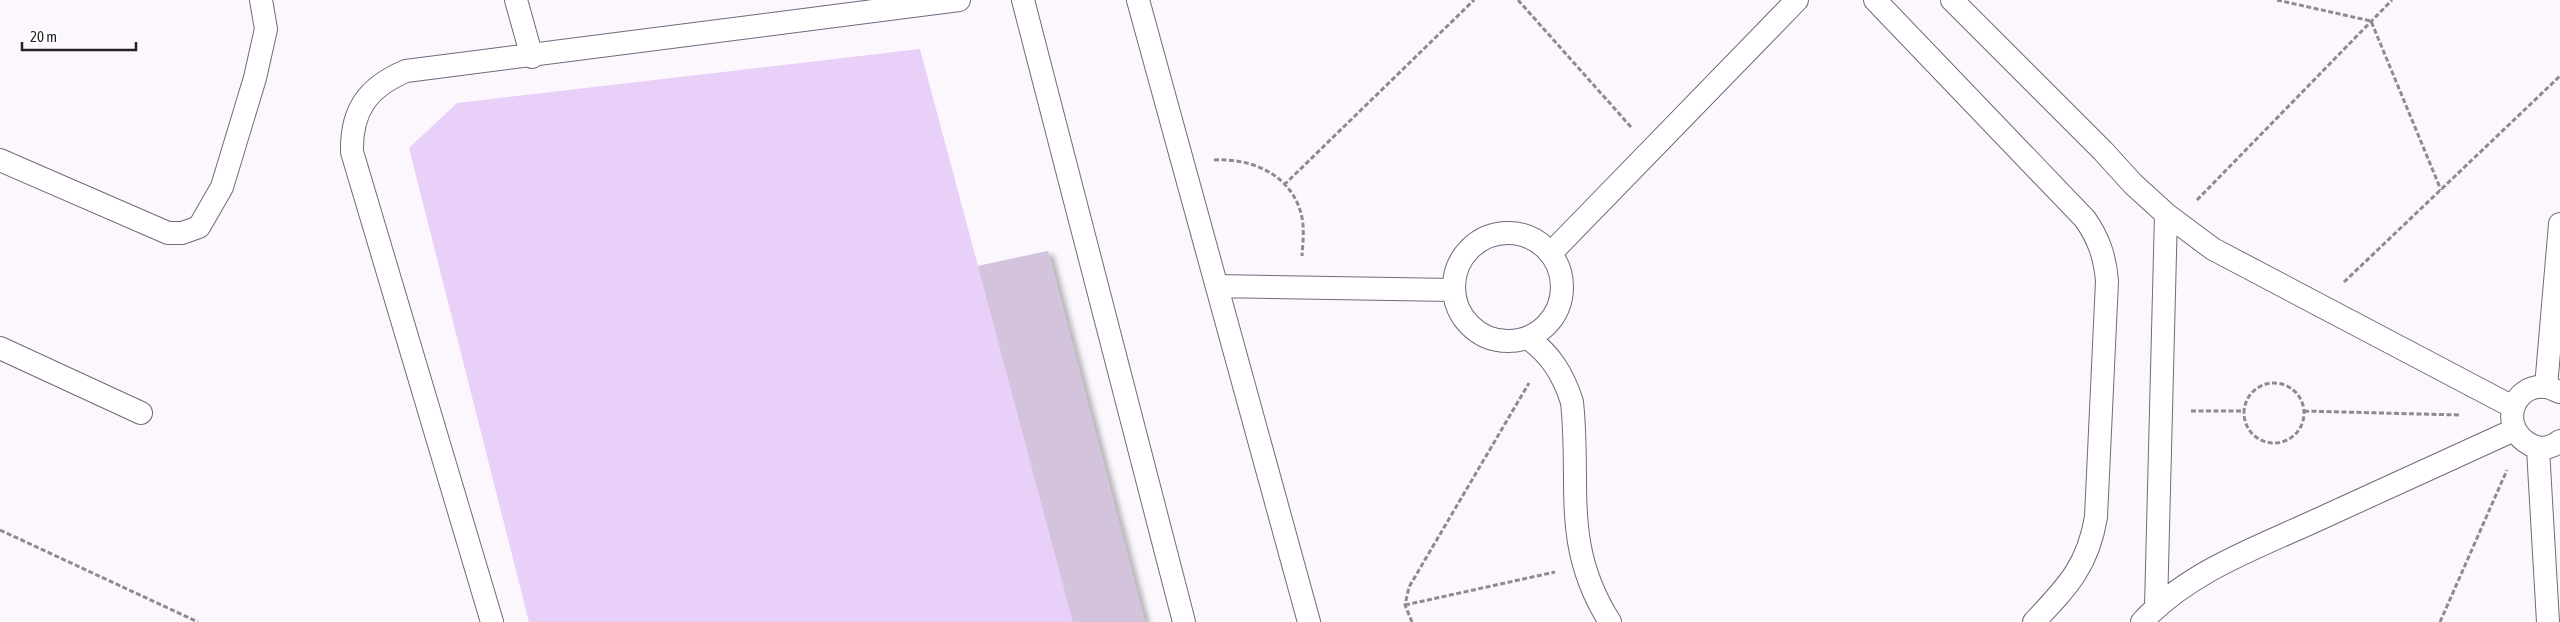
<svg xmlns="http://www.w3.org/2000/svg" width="2560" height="622" font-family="'Asap Condensed',sans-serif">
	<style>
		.green { fill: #e9d0f9 }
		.building { fill: #d3c3dd; filter: url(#shadow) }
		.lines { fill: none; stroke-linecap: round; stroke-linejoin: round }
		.service-casing { stroke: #75677e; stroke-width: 24 }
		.path { stroke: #8e8a91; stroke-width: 3; stroke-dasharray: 5 2.5; stroke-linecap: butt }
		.service { stroke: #fff; stroke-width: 22 }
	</style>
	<defs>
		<filter id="shadow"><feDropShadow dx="5.5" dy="3" stdDeviation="2.5" flood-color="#0004"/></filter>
	</defs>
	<rect width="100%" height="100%" fill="#fbf7fd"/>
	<path class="green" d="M920 49 978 266 1048 251 1145 622H529L409 148 457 103Z"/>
	<path class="building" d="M1048 251 1145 622H1073L978 266Z"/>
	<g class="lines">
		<g class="service-casing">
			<path id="service" d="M516 0 532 57
				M1023 0 1184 622
				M1138 0 1309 622
				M1875 0 2085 219C2099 239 2105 257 2107 281L2096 517C2088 566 2067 587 2034 622
				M1952 0 2103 151 2133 184 2166 214 2213 249 2513 407
				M0 160 168 233H182L199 227 222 187 255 78 266 29 261 0
				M1454 287a54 54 0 1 1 108 0a54 54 0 1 1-108 0Z
				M1551 253 1797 0
				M1217 286 1453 290
				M1528 338C1551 355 1563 374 1572 402 1581 486 1561 545 1610 622
				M0 348 141 413
				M2546 387 2560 224
				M2560 392C2556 391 2550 387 2545 387 2512 384 2498 428 2531 445 2541 450 2551 448 2560 441
				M2538 449 2548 622
				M2156 607 2166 214
				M492 622 352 152C351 110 368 87 406 71L959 0
				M2142 622C2188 572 2256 548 2317 520 2383 490 2448 460 2514 430"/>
		</g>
		<path class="path" d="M1518 0 1631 127
			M2277 0 2371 21 2441 190
			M1214 160C1250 158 1288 173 1300 210 1305 224 1303 241 1302 256
			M1284 185 1474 0
			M2197 200 2392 0
			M2344 282 2560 76
			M2244 413a30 30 0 1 1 60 0a30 30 0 1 1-60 0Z
			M2191 411H2243
			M2304 411 2459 415
			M0 530 198 622
			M1405 605 1555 572
			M1412 622 1405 605 1409 587 1529 383
			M2440 622 2507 470"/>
		<use href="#service" class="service"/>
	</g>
	<path d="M22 42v8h114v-8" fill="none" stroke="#241f28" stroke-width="2.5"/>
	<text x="30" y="42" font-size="15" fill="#241f28" stroke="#ffffff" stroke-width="4" paint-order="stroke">20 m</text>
</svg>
